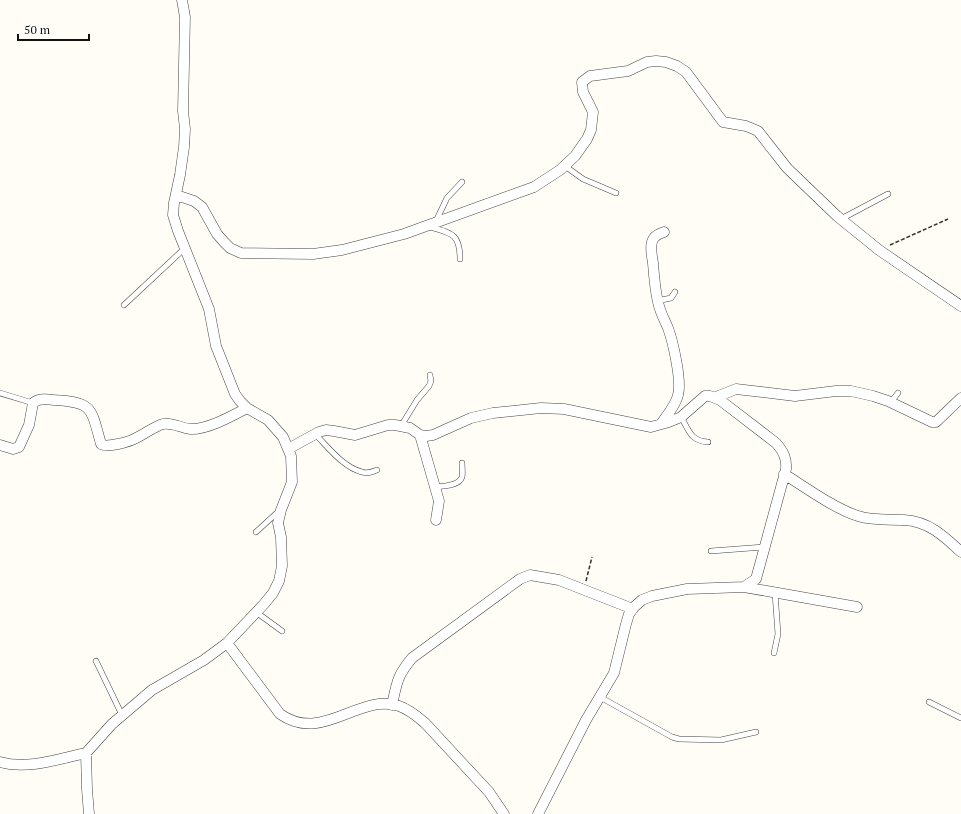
<svg xmlns="http://www.w3.org/2000/svg" width="961" height="814" font-family="'PT Serif',serif">
	<style>
		.lines { fill: none; stroke-linecap: round; stroke-linejoin: round }
		.service-casing { stroke: #444; stroke-width: 6 }
		.minor-casing { stroke: #444; stroke-width: 11 }
		.path { stroke: #333; stroke-width: 1.5; stroke-dasharray: 4 2; stroke-linecap: butt }
		.service { stroke: #fff; stroke-width: 5 }
		.minor { stroke: #fff; stroke-width: 10 }
	</style>
	<rect width="100%" height="100%" fill="#fffdf5"/>
	<g class="lines">
		<g class="service-casing">
			<path id="service" d="M565 166 583 179 616 193
				M841 219 888 194
				M436 221 447 198 462 182
				M430 227C452 233 460 234 460 259
				M657 301 671 298 675 292
				M124 305 185 248
				M0 393 33 403
				M891 402 898 393
				M681 417C689 430 690 441 708 442
				M401 426 417 400 429 386 431 381 430 375
				M315 434C329 448 343 467 362 472 367 474 372 472 377 470
				M435 487C443 486 459 486 462 477 463 473 462 467 462 463
				M256 532 279 511
				M711 551 765 547
				M256 612 282 631
				M774 653 778 634 775 593
				M96 661 122 715
				M600 697 672 737 679 739 721 740 756 732
				M929 702 961 718"/>
		</g>
		<g class="minor-casing">
			<path id="minor" d="M176 195 194 201 202 207 217 234 225 243 230 248 241 253 313 254 342 250 404 234 534 187 560 170 575 156 587 139 591 130 593 112 583 92 582 82 590 76 628 71 647 62 656 61 666 62 677 66 686 72 723 122 746 126 758 131 787 168 837 216 879 250 961 306
				M716 397 736 389 795 396 836 391H851L873 396 888 401 932 422H936L961 398
				M661 424C667 415 676 405 678 395 682 381 673 342 668 328 664 319 660 312 658 302 655 290 654 276 653 263 652 256 649 244 654 238 656 235 661 233 664 232
				M420 435 439 501 436 520
				M0 445 13 449 19 447 29 425 33 403C39 398 47 399 54 400 94 402 91 409 101 444 107 448 129 442 136 438 145 434 153 427 163 424 172 422 181 428 190 429 207 430 232 416 247 408
				M288 449 319 432 326 430 334 431 355 435 388 425H395L410 428 420 435 426 436 433 435 471 418 493 413 541 408 564 409 651 427 669 422 681 417 705 396H710L720 400 776 443C783 451 787 458 786 469L756 579 744 587 687 589 652 596 642 600 634 607 629 614 626 624 614 673 586 720 538 814
				M784 474C805 487 835 509 858 516 873 521 888 519 904 520 928 521 944 536 961 552
				M744 587 857 607
				M227 643 280 714C323 744 358 693 399 706 408 709 417 716 425 723L489 792 504 814
				M392 705C397 682 397 676 412 658L520 579 530 575 559 580 633 609
				M0 762C28 770 58 759 86 753
				M89 814 87 789 86 753 112 724 152 690 204 660 227 643 264 604 273 593 279 581 282 566 281 537 278 523 281 510 292 482 291 456 283 437 268 420 247 408 240 401 235 394 216 346 209 309 178 231 173 215 174 203 180 175 184 147 185 129 183 111 185 17 182 0"/>
		</g>
		<path class="path" d="M890 245 948 219
			M586 581 592 557"/>
		<use href="#service" class="service"/>
		<use href="#minor" class="minor"/>
	</g>
	<path d="M18 34v6h71v-6" fill="none" stroke="#111111" stroke-width="2"/>
	<text x="24" y="34" font-size="12" fill="#111111" stroke="#ffffff" stroke-width="3" paint-order="stroke">50 m</text>
</svg>
